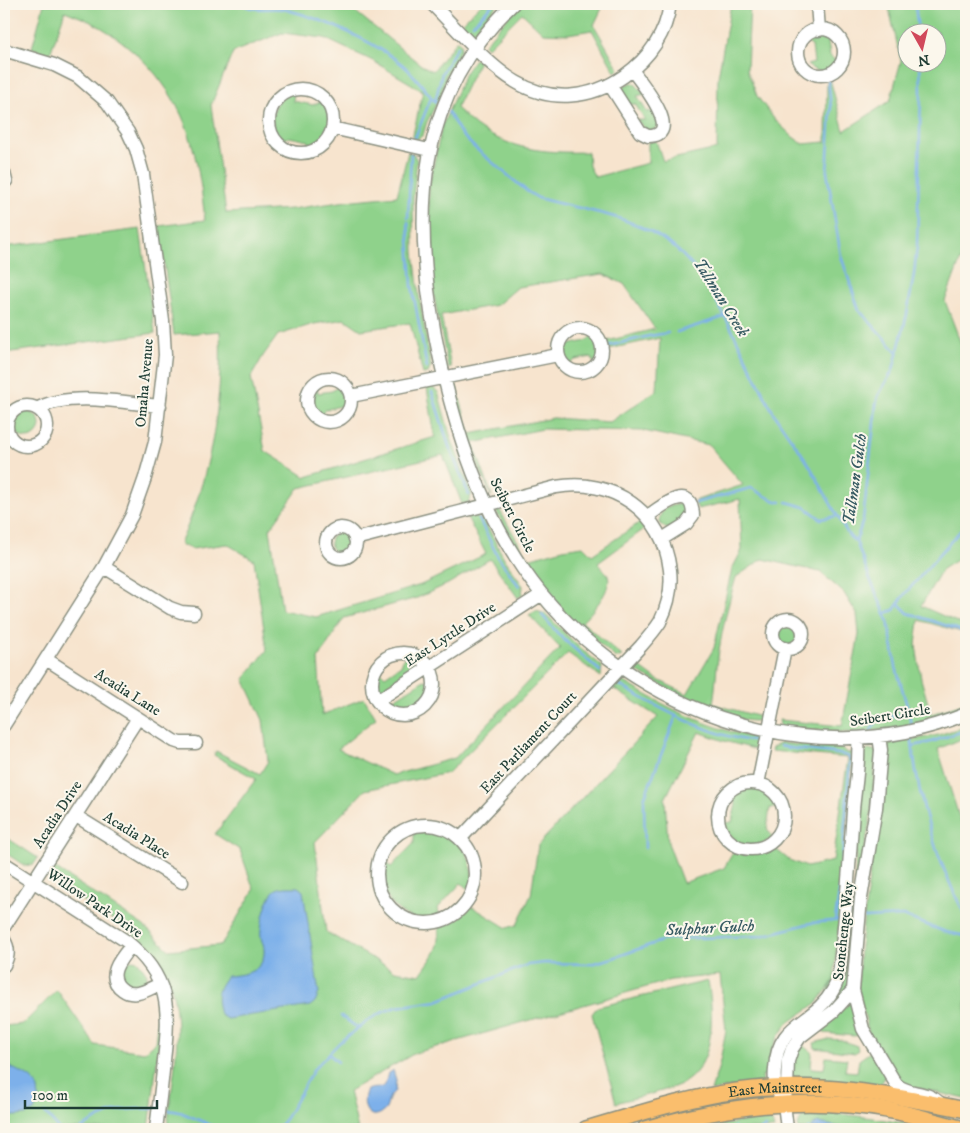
<svg xmlns="http://www.w3.org/2000/svg" width="970" height="1133" font-family="'IM FELL DW Pica',serif">
	<style>
		.green { fill: #8fd28b; stroke: #578860; fill-rule: evenodd }
		.water { fill: #7db0ea; stroke: #4e768f }
		.lines { fill: none; stroke-linecap: round; stroke-linejoin: round }
		.stream { stroke: #7db0ea; stroke-width: 2.5 }
		.minor-casing { stroke: #8b9081; stroke-width: 15 }
		.major-casing { stroke: #8b9081; stroke-width: 18 }
		.minor { stroke: #fff; stroke-width: 12 }
		.major { stroke: #fabe6d; stroke-width: 15 }
		.labels { text-anchor: middle; stroke-width: 4; stroke-linejoin: round; paint-order: stroke }
		.street-label { font-size: 15px; fill: #1f3d34; stroke: #fbf7ec }
		.water-label { font-size: 16px; font-style: italic; fill: #365a62; stroke: #fbf7ec }
	</style>
	<rect width="100%" height="100%" fill="#fbf7ec"/>
	<filter id="ink" filterUnits="userSpaceOnUse"><feTurbulence type="fractalNoise" baseFrequency=".02" numOctaves="2"/><feDisplacementMap in="SourceGraphic" scale="10" xChannelSelector="R" yChannelSelector="G"/><feConvolveMatrix kernelMatrix="1 2 1 2 8 2 1 2 1" color-interpolation-filters="sRGB"/></filter>
	<filter id="wash" filterUnits="userSpaceOnUse"><feTurbulence type="fractalNoise" baseFrequency=".0096" numOctaves="4" result="noise"/><feDisplacementMap in="SourceGraphic" scale="20" xChannelSelector="R" yChannelSelector="G"/><feGaussianBlur stdDeviation="1.12" result="paint"/><feColorMatrix in="noise" values="0 0 0 0 0 0 0 0 0 0 0 0 0 0 0 0 0 1.4 0 .05"/><feComposite in="paint" operator="in"/></filter>
	<g filter="url(#wash)">
		<rect width="100%" height="100%" fill="#f7e4ce"/>
		<path class="green" d="M44 4H346L421 65 433 71 457 40 461 44 460 51 446 76 441 95 427 122 423 135 416 140 412 139 423 91 373 61 324 38 282 33 233 52 211 105 226 213 292 209 354 200 397 196 408 152 413 153 417 160 413 200 414 252 419 295 431 366 428 373 423 374 410 323 361 330 345 319 314 324 278 335 263 356 251 377 265 451 306 477 435 437 427 388 432 387 438 392 451 438 472 494 468 503 462 504 443 455 299 488 270 529 282 610 316 617 421 585 486 554 467 517 473 516 484 520 504 558 523 586 522 595 518 598 490 559 448 584 417 598 344 618 318 659 322 715 364 698 376 718 338 749 393 775 455 758 560 648 529 615 536 611 546 614 580 648 602 666 601 677 568 653 448 773 365 790 315 842 326 932 395 971 420 975C432 957 441 950 439 928L458 919 471 906 507 928 517 925 531 895 538 845 658 717 611 687 613 684 623 681C664 706 707 728 754 737L759 746 758 750 724 741 699 732 665 799 668 843 683 883 724 868 734 851C748 855 760 855 773 847L789 860 807 867 833 861 848 758 771 751 772 748 780 743 841 748 848 753 853 752 834 980 817 1003 788 1023 779 1035 771 1051 768 1076 762 1075 763 1082 711 1091 719 1066 726 1030 720 975 671 980 415 1053 349 1091 358 1129H167C173 1065 197 986 138 938 112 917 80 900 52 881 47 876 50 873 53 867L144 926 169 950 221 945 254 890 240 850 215 834 256 779 214 755 216 751 260 774 268 761 263 720 244 679 267 650 254 560 227 544 192 549 180 544C210 477 223 404 220 331L174 335 159 226 205 220C202 194 199 169 192 144 178 92 140 48 93 23 84 18 74 15 65 11L50 54 32 48Z
			M481 4H498L475 31H470L462 23Z
			M521 4H604L594 25 619 69 615 72 592 30 568 34 543 33 522 13 487 48 484 45 510 14Z
			M731 4H750L747 69 757 96 775 120 793 137 803 144 826 142 827 80 830 79 844 131 890 101 901 61 888 4H966V245L945 301 966 357V554L942 569 921 606 966 626 965 633 919 620 916 645 921 679 931 714 966 703V709L904 727 855 733 784 728 780 725 779 720 842 726 859 634 857 614 844 593 820 572 763 559 736 577C729 601 723 625 719 650 716 668 716 686 713 704L764 718C747 734 652 680 632 669V665L634 663 656 679 687 694 714 648 732 569 742 550 740 499 698 509 694 501 743 485 709 445 644 431 543 429 473 443 492 496H491L469 443 452 384 455 382 470 434 553 418 610 422 657 390 660 338 609 349 607 341 655 329 624 284 603 274 518 287 497 305 441 315 451 368H448L434 296 429 233V186L442 126 465 73 475 59 479 61 456 108C465 116 473 125 483 131 518 151 549 153 588 152L589 166 595 177 648 163V142L656 141 663 161 717 149 718 77ZM908 32H938V62H908Z
			M817 33 828 34 835 40 828 42 830 56 837 62C831 75 817 73 807 65L814 63 812 46 806 42V40Z
			M631 83H634L645 94 637 96 647 112 656 111 660 126 648 133 637 120H645L635 104 626 105 621 93 625 85Z
			M294 93 293 101 313 105 322 101C337 117 330 140 310 149L308 148 309 141 289 137 280 141C267 125 271 97 294 93Z
			M140 229 155 333 4 353V247Z
			M592 336C601 342 600 351 598 361L594 364 592 357 575 360 569 366C561 359 559 348 565 339H567L568 345 586 341Z
			M340 385C348 391 350 403 345 412L342 413 340 406 325 410 321 416C309 412 308 397 314 388L317 387 318 393 332 391Z
			M14 425a13 13 0 1 1 26 0a13 13 0 1 1-26 0Z
			M685 503 689 517 668 529C655 524 659 515 666 507Z
			M499 509 528 559 563 549 583 546 592 555 642 521 647 527 598 563C601 567 606 571 608 576 613 589 591 613 582 622L622 656 616 658 567 615 523 560 497 513V510Z
			M330 543a11 11 0 1 1 22 0a11 11 0 1 1-22 0Z
			M777 634a11 11 0 1 1 22 0a11 11 0 1 1-22 0Z
			M404 657 413 658 417 661 415 667 381 689 378 688 377 680 380 671 385 676 401 665Z
			M424 680 430 682 427 696 403 711H399L391 706V701Z
			M966 726V737L938 749 960 820 966 829V1099L904 1085 869 1034 858 988 860 946 884 768 888 767V744L938 735Z
			M869 749 876 751 871 815 858 883H855L857 823 864 754Z
			M750 787C763 788 778 794 779 808H770L767 828 772 837 771 839C754 851 728 845 725 823L732 822 736 804 731 796 737 790Z
			M421 829C455 829 475 852 472 886L468 889 461 883 438 908 440 918 437 919C429 920 421 921 413 918 391 911 375 885 382 862L384 861 391 867 414 843V831Z
			M4 836 38 858 34 864 25 866 4 852Z
			M847 949H851C849 989 852 993 817 1016Z
			M132 960 138 961 147 974 146 982C124 997 111 966 132 960Z
			M708 981C714 1014 716 1069 679 1085 660 1093 636 1097 616 1103L592 1014 597 1007Z
			M57 990 95 1045 144 1052 155 1043 157 1024 155 1000 159 1005 161 1026 149 1129H4V1026L23 1024Z
			M850 1002 860 1032 859 1035 854 1036 824 1033 822 1028Z
			M829 1039 841 1040 857 1046 858 1050 855 1053 815 1048 814 1043Z
			M803 1046 811 1051 812 1055 811 1068 824 1069 826 1057 847 1059 845 1071 857 1072 859 1060 870 1052 885 1074C884 1082 881 1085 872 1086L796 1080C786 1069 794 1058 800 1047Z
			M808 1112C851 1114 887 1119 929 1129H798C798 1121 802 1117 808 1112Z
			M764 1118 772 1122 774 1129H700Z"/>
		<path class="water" d="M298 887 303 891 319 993 315 1002 310 1006 227 1019 220 1015C216 997 215 991 227 976 246 975 266 971 264 948 264 944 261 941 261 937 259 928 267 896 275 890 280 886 291 887 298 887Z
			M4 1064C27 1076 48 1080 34 1111L26 1115 4 1117Z
			M393 1070 396 1080 395 1091C385 1099 390 1107 383 1112 367 1123 360 1103 367 1090 373 1087 378 1090 385 1085L388 1073Z
			M818 1123 851 1129H810L812 1126Z"/>
		<g class="lines">
			<path class="stream" d="M245 4 246 6C260 12 273 6 287 10 323 19 376 42 404 66 417 77 425 90 436 103
				M915 4 918 32
				M473 24 493 4
				M828 78 831 108 827 172 841 256 859 310 897 352
				M435 102 442 73 457 47
				M448 112 461 134 475 148 528 192 538 198C584 211 630 214 670 244 713 276 745 360 771 408 782 429 799 447 811 468 824 491 836 515 850 537L855 541
				M415 138 431 98
				M408 218 411 154
				M408 222 412 286 427 368
				M677 332 724 317
				M608 346 649 336 668 333
				M432 392 449 446 469 495
				M787 502 805 507 821 519 837 516
				M695 503 751 488 773 500 781 502
				M479 519 498 557 519 586
				M899 604 908 613 966 632
				M886 613 894 610 905 594 966 524
				M542 615 560 636 600 671
				M619 685C657 707 709 736 753 741
				M883 718 909 713
				M911 726 909 713 896 667 888 620 870 579 856 541 863 520 876 405 878 396 893 370 907 314 914 274 917 246 921 92 920 62
				M871 730 878 720
				M911 733C917 798 936 860 966 917
				M780 746C794 751 842 751 849 757L850 761 840 886 835 920
				M913 746 931 742 966 730
				M645 848 644 799 676 716
				M864 918 903 916 946 932 966 936
				M341 1016 358 1028
				M329 1054 338 1062
				M163 1109 180 1112 220 1129
				M45 1113 59 1129
				M734 1127 735 1129
				M81 1129C107 1110 123 1108 155 1109
				M277 1129 286 1118 314 1069 340 1042 370 1019 381 1013 396 1007 437 1001 527 965 545 963 590 964 613 958 667 939 761 936 811 923 841 920
				M761 1129 766 1127
				M808 1129H809"/>
		</g>
	</g>
	<g filter="url(#ink)">
		<g class="lines">
			<g class="minor-casing">
				<path id="minor" d="M432 4C456 28 487 65 516 82 551 103 591 99 624 76 649 58 666 35 670 4
					M513 4C416 97 412 211 435 335 451 416 476 501 523 569 617 707 808 779 966 714
					M817 4 819 30
					M798 52a23 23 0 1 1 46 0a23 23 0 1 1-46 0Z
					M4 50 54 65 78 77 107 102 128 132 136 149 143 174 163 321 165 355 155 442 145 478 132 515 104 567 4 725
					M610 85 640 132 648 136C686 136 640 81 632 70
					M269 121a32 32 0 1 1 64 0a32 32 0 1 1-64 0Z
					M332 128 429 150
					M4 173 6 181
					M558 350a22 22 0 1 1 44 0a22 22 0 1 1-44 0Z
					M307 400a22 22 0 1 1 44 0a22 22 0 1 1-44 0Z
					M351 396 558 355
					M7 426a20 20 0 1 1 40 0a20 20 0 1 1-40 0Z
					M37 409C67 391 127 403 160 406
					M648 516C660 507 692 481 693 515L686 524 662 539
					M326 543a15 15 0 1 1 30 0a15 15 0 1 1-30 0Z
					M355 539 556 487C613 477 663 512 670 570 672 587 668 606 660 622 655 630 648 638 641 646L460 839
					M104 567 170 608 181 612 194 613
					M773 634a15 15 0 1 1 30 0a15 15 0 1 1-30 0Z
					M372 684a31 31 0 1 1 62 0a31 31 0 1 1-62 0Z
					M46 659 174 741 180 743H196
					M377 701 542 594
					M718 816a33 33 0 1 1 66 0a33 33 0 1 1-66 0Z
					M758 784 785 648
					M76 816 182 882
					M377 874a49 49 0 1 1 98 0a49 49 0 1 1-98 0Z
					M4 863 126 941C170 976 170 1009 164 1060 162 1083 159 1106 156 1129
					M4 927 138 718
					M4 940C9 948 9 956 4 965
					M131 946C121 958 104 977 123 990 127 993 132 994 138 993 145 992 153 987 160 984
					M853 990 863 1029 896 1084C909 1096 925 1089 940 1103
					M779 1094C774 1086 774 1078 775 1069 777 1021 814 1024 833 990 841 977 840 961 842 946 847 900 850 856 853 810 855 786 860 763 858 738
					M787 1129 784 1103 787 1087 788 1061 792 1049 800 1037 834 1011 853 990 861 898 876 808 881 750 879 736"/>
			</g>
			<g class="major-casing">
				<g id="major">
					<path id="s1" d="M586 1129C635 1115 685 1098 737 1091 816 1080 888 1094 966 1110"/>
					<path d="M645 1129C724 1106 804 1095 887 1110 913 1114 939 1123 965 1129"/>
				</g>
			</g>
			<use href="#minor" class="minor"/>
			<use href="#major" class="major"/>
		</g>
	</g>
	<g class="labels">
		<g class="street-label">
			<text transform="translate(144 383) rotate(-85)" y="5">Omaha Avenue</text>
			<text transform="translate(513 515) rotate(63)" y="5">Seibert Circle</text>
			<text transform="translate(450 634) rotate(-33)" y="5">East Lyttle Drive</text>
			<text transform="translate(128 692) rotate(32)" y="5">Acadia Lane</text>
			<text transform="translate(890 715) rotate(-9)" y="5">Seibert Circle</text>
			<text transform="translate(528 742) rotate(-47)" y="5">East Parliament Court</text>
			<text transform="translate(57 814) rotate(-57)" y="5">Acadia Drive</text>
			<text transform="translate(137 835) rotate(32)" y="5">Acadia Place</text>
			<text transform="translate(95 903) rotate(34)" y="5">Willow Park Drive</text>
			<text transform="translate(843 931) rotate(-84)" y="5">Stonehenge Way</text>
			<text dy="5" stroke="none"><textPath href="#s1" startOffset="194">East Mainstreet</textPath></text>
		</g>
		<g class="water-label">
			<text transform="translate(722 297) rotate(58)" y="6">Tallman Creek</text>
			<text transform="translate(854 479) rotate(-82)" y="6">Tallman Gulch</text>
			<text transform="translate(710 927) rotate(-3)" y="6">Sulphur Gulch</text>
		</g>
	</g>
	<rect width="970" height="1133" fill="none" stroke="#fbf7ec" stroke-width="20"/>
	<g transform="translate(922 48) rotate(172)"><circle r="24" fill="#fbf7ec" stroke="#a3ada2"/>
	<path d="M0-4L9 19L0 12L-9 19Z" fill="#d1495b"/>
	<text y="-8" font-size="14" font-weight="bold" text-anchor="middle" fill="#1f3d34">N</text>
	</g>
	<path d="M25 1100v8h132v-8" fill="none" stroke="#1f3d34" stroke-width="2.5"/>
	<text x="32" y="1100" font-size="15" fill="#1f3d34" stroke="#fbf7ec" stroke-width="4" paint-order="stroke">100 m</text>
</svg>
